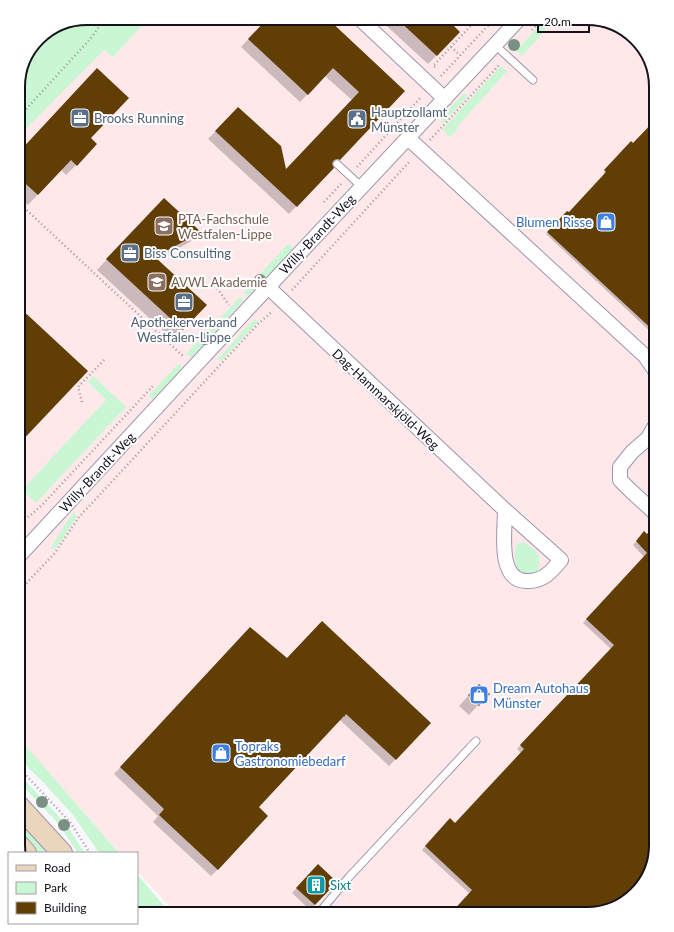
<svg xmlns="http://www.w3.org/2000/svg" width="674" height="932" font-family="Lato,sans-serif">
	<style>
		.commercial { fill: #fee8ea }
		.green { fill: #caf7d3 }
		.shadow { fill: #0003 }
		.building { fill: #613e03 }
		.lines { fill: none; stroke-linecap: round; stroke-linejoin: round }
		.service-casing { stroke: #9d95ad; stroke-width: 9 }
		.minor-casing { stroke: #9d95ad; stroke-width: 16 }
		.secondary-casing { stroke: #9d95ad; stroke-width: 22 }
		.path { stroke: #9c9aa1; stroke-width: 2.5; stroke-dasharray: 1 3; stroke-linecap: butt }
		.service { stroke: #fff; stroke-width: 7 }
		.minor { stroke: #fff; stroke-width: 14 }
		.secondary { stroke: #ead6bc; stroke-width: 20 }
		.tree { fill: #7a9082 }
		.labels { text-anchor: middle; stroke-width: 4; stroke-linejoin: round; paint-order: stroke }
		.service-label { font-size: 13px; fill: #4e5e75; stroke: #fff; text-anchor: start }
		.education-label { font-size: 13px; fill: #785e54; stroke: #fff; text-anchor: start }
		.shop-label { font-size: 13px; fill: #366cbe; stroke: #fff; text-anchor: start }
		.street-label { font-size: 13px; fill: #15121b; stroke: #fff }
		.culture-label { font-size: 13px; fill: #0d838f; stroke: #fff; text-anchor: start }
		.rim { fill: none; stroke: #15121b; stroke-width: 2 }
	</style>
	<rect width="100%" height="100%" fill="#f9f7fc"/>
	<path class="commercial" d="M87 18H591L621 27 647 53 656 87V845L587 914H177L137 871V853H120L18 743V83L25 57 41 35Z"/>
	<path class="green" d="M87 18H149L113 57 104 50 18 137V83L25 57 41 35Z
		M546 18H556L522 56 516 51Z
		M501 66 507 71 457 127V130L450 137 444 131 443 129Z
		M464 93 467 94V97L443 123 441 120V117Z
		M288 244 294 248 248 296 243 293Z
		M240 297 244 300 192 357H190L186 354Z
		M256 319 258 322 221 361 218 359 248 325Z
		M179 363 182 368 153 399 148 396Z
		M93 376 126 407 36 503 22 490 106 400 88 382Z
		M74 512 77 516 59 544 54 549H50L69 518Z
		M524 542C536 550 543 555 538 570 518 584 510 558 518 543Z
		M18 737 119 853H99L73 815 43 782 18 758Z
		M18 773 65 823 85 853H78L57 822 18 781Z
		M18 818 51 853H38L18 830Z
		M137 874 171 914H146L137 904Z"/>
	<path class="shadow" d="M264 18H326L404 91 289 214 208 139 238 108 286 171 352 100 325 76 300 102 241 47 266 20Z
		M378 18H444L437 55 428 64Z
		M656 120V337L546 234 567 212 569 214 605 174 603 173 629 145H633Z
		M90 138 76 165 66 175 61 170 28 205 18 196V153Z
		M154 209 199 232 190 242 157 260 205 305 172 339 97 270Z
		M644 533 647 535 656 845 470 894 422 850 450 820 455 824 521 753 517 749 611 649 583 623 644 557 633 545Z
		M244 635 287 659 430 723 389 766 340 720 257 807 218 869 211 876 153 822 158 816 114 774Z
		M469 695 478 705 469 715 459 706Z
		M318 866 336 882 310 910 292 893Z"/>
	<path class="building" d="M268 18H327L405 91 340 160 338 159 334 160 332 163 334 168 297 207 215 131 238 107 281 146 286 169 359 92 333 68 308 95 248 39Z
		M396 18H446L460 32 437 56Z
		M97 68 129 98 91 138 97 144 77 166 71 160 38 195 18 177V153Z
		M656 119V333L547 232 567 211 569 212 606 172 604 170 631 141 633 143Z
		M164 198 201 232 155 257 207 305 183 330 106 259Z
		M18 306 88 371 18 445Z
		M656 524V845L647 879 622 905 587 914H450L472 890 425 846 450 818 455 823 524 749 520 745 614 645 586 619 647 553 636 541 644 531 647 534Z
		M322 621 431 723 396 760 346 714 344 717V716L259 807 268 816 218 870 159 815 164 809 120 767 250 627 287 658Z
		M479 684 490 694 479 706 468 695Z
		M318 864 337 882 315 905 296 888Z"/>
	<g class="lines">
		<g class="service-casing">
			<path id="service" d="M495 45 533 80
				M337 164 362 187
				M318 914 349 877 476 741"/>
		</g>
		<g class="minor-casing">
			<path id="minor" d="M359 18 445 99
				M408 138 645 356 656 372
				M268 287 505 510 561 560C552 571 543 582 526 581 497 580 505 531 505 510
				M655 513 631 491 620 480V467L632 452 648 438 656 424
				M18 557 268 287 520 18"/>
		</g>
		<g class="secondary-casing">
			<path id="secondary" d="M18 805 62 853
				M18 844 26 853"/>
		</g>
		<path class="path" d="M532 30 543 18
			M451 47 460 55
			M435 67 433 66 478 18
			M441 76 495 18
			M18 118 92 37 105 18
			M430 140 500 64
			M357 167 421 97
			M18 202 184 357
			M324 202 341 184
			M215 285 229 305
			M292 290 410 161
			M82 402 78 387 104 360
			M18 524 32 514 43 504 153 386
			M18 592 54 554 79 517 258 324 273 311
			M18 767 70 822 90 853"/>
		<use href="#service" class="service"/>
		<use href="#minor" class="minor"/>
		<use href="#secondary" class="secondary"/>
	</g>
	<g class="tree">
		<circle cx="514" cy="45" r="6"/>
		<circle cx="260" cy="280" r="6"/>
		<circle cx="205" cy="339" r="6"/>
		<circle cx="42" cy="802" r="6"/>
		<circle cx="64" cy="825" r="6"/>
	</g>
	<defs>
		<g id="office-square" transform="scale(1)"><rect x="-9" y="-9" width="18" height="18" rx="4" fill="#5c6f8a" stroke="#fff"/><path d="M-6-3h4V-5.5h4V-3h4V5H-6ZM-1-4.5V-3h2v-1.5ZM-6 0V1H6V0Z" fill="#fff"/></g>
		<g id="civic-square" transform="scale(1)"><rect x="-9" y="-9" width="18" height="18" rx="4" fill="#5c6f8a" stroke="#fff"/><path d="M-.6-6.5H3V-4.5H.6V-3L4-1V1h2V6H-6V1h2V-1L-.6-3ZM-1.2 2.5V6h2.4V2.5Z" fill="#fff"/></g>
		<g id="shop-square" transform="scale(1)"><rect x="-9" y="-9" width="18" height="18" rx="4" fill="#3f7fe0" stroke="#fff"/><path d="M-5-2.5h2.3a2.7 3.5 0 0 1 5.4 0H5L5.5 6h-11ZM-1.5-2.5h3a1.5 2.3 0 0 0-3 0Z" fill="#fff"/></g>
		<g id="university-square" transform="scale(1)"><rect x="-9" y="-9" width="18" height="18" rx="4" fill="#8d6e63" stroke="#fff"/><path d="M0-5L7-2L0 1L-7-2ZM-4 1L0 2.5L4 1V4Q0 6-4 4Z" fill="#fff"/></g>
		<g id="school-square" transform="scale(1)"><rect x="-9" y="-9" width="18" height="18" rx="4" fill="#8d6e63" stroke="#fff"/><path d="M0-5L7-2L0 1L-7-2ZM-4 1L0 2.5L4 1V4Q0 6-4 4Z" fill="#fff"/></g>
		<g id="building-square" transform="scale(1)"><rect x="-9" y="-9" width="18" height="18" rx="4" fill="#0f9aa8" stroke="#fff"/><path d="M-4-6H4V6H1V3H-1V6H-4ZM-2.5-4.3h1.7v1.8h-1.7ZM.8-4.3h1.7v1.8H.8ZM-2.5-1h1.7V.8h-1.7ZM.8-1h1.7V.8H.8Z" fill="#fff"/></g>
	</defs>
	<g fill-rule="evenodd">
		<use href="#office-square" x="80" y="118"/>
		<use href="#civic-square" x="357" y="119"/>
		<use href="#shop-square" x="606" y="222"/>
		<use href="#university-square" x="164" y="226"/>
		<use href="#office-square" x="130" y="253"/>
		<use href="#school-square" x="157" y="282"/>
		<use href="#office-square" x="184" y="302"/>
		<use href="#shop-square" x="479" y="695"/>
		<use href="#shop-square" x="221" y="753"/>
		<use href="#building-square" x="316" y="885"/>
	</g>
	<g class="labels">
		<g class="service-label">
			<text x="371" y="117">Hauptzollamt<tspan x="371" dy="15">Münster</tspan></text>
			<text x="94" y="123">Brooks Running</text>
			<text x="144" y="258">Biss Consulting</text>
			<text x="184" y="327" text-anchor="middle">Apothekerverband<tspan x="184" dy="15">Westfalen-Lippe</tspan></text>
		</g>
		<g class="education-label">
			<text x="178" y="224">PTA-Fachschule<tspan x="178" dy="15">Westfalen-Lippe</tspan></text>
			<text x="171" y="287">AVWL Akademie</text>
		</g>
		<g class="shop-label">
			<text x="592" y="227" text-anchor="end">Blumen Risse</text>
			<text x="493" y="693">Dream Autohaus<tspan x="493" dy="15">Münster</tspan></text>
			<text x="235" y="751">Topraks<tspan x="235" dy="15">Gastronomiebedarf</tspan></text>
		</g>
		<g class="street-label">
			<text transform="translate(317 234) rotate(-47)" y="5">Willy-Brandt-Weg</text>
			<text transform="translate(386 399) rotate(43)" y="5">Dag-Hammarskjöld-Weg</text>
			<text transform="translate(97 472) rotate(-47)" y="5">Willy-Brandt-Weg</text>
		</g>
		<g class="culture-label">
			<text x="330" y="890">Sixt</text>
		</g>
	</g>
	<path d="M0 0H674V932H0ZM87 25H587A62 62 0 0 1 649 87V845A62 62 0 0 1 587 907H87A62 62 0 0 1 25 845V87A62 62 0 0 1 87 25Z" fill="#fff" fill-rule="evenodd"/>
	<path class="rim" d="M87 25H587A62 62 0 0 1 649 87V845A62 62 0 0 1 587 907H87A62 62 0 0 1 25 845V87A62 62 0 0 1 87 25Z"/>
	<rect x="8" y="852" width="130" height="72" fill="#ffffff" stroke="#a1a0a4"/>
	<rect x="16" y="865" width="20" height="6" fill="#ead6bc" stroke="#a1a0a4"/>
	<text x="44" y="872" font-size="12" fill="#15121b">Road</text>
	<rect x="16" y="882" width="20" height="12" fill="#caf7d3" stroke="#a1a0a4"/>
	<text x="44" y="892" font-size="12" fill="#15121b">Park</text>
	<rect x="16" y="902" width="20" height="12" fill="#613e03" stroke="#a1a0a4"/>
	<text x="44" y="912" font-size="12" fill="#15121b">Building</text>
	<path d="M538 26v6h51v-6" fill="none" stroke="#15121b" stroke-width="2"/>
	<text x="544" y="26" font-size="12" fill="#15121b" stroke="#ffffff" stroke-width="3" paint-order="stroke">20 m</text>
</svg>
